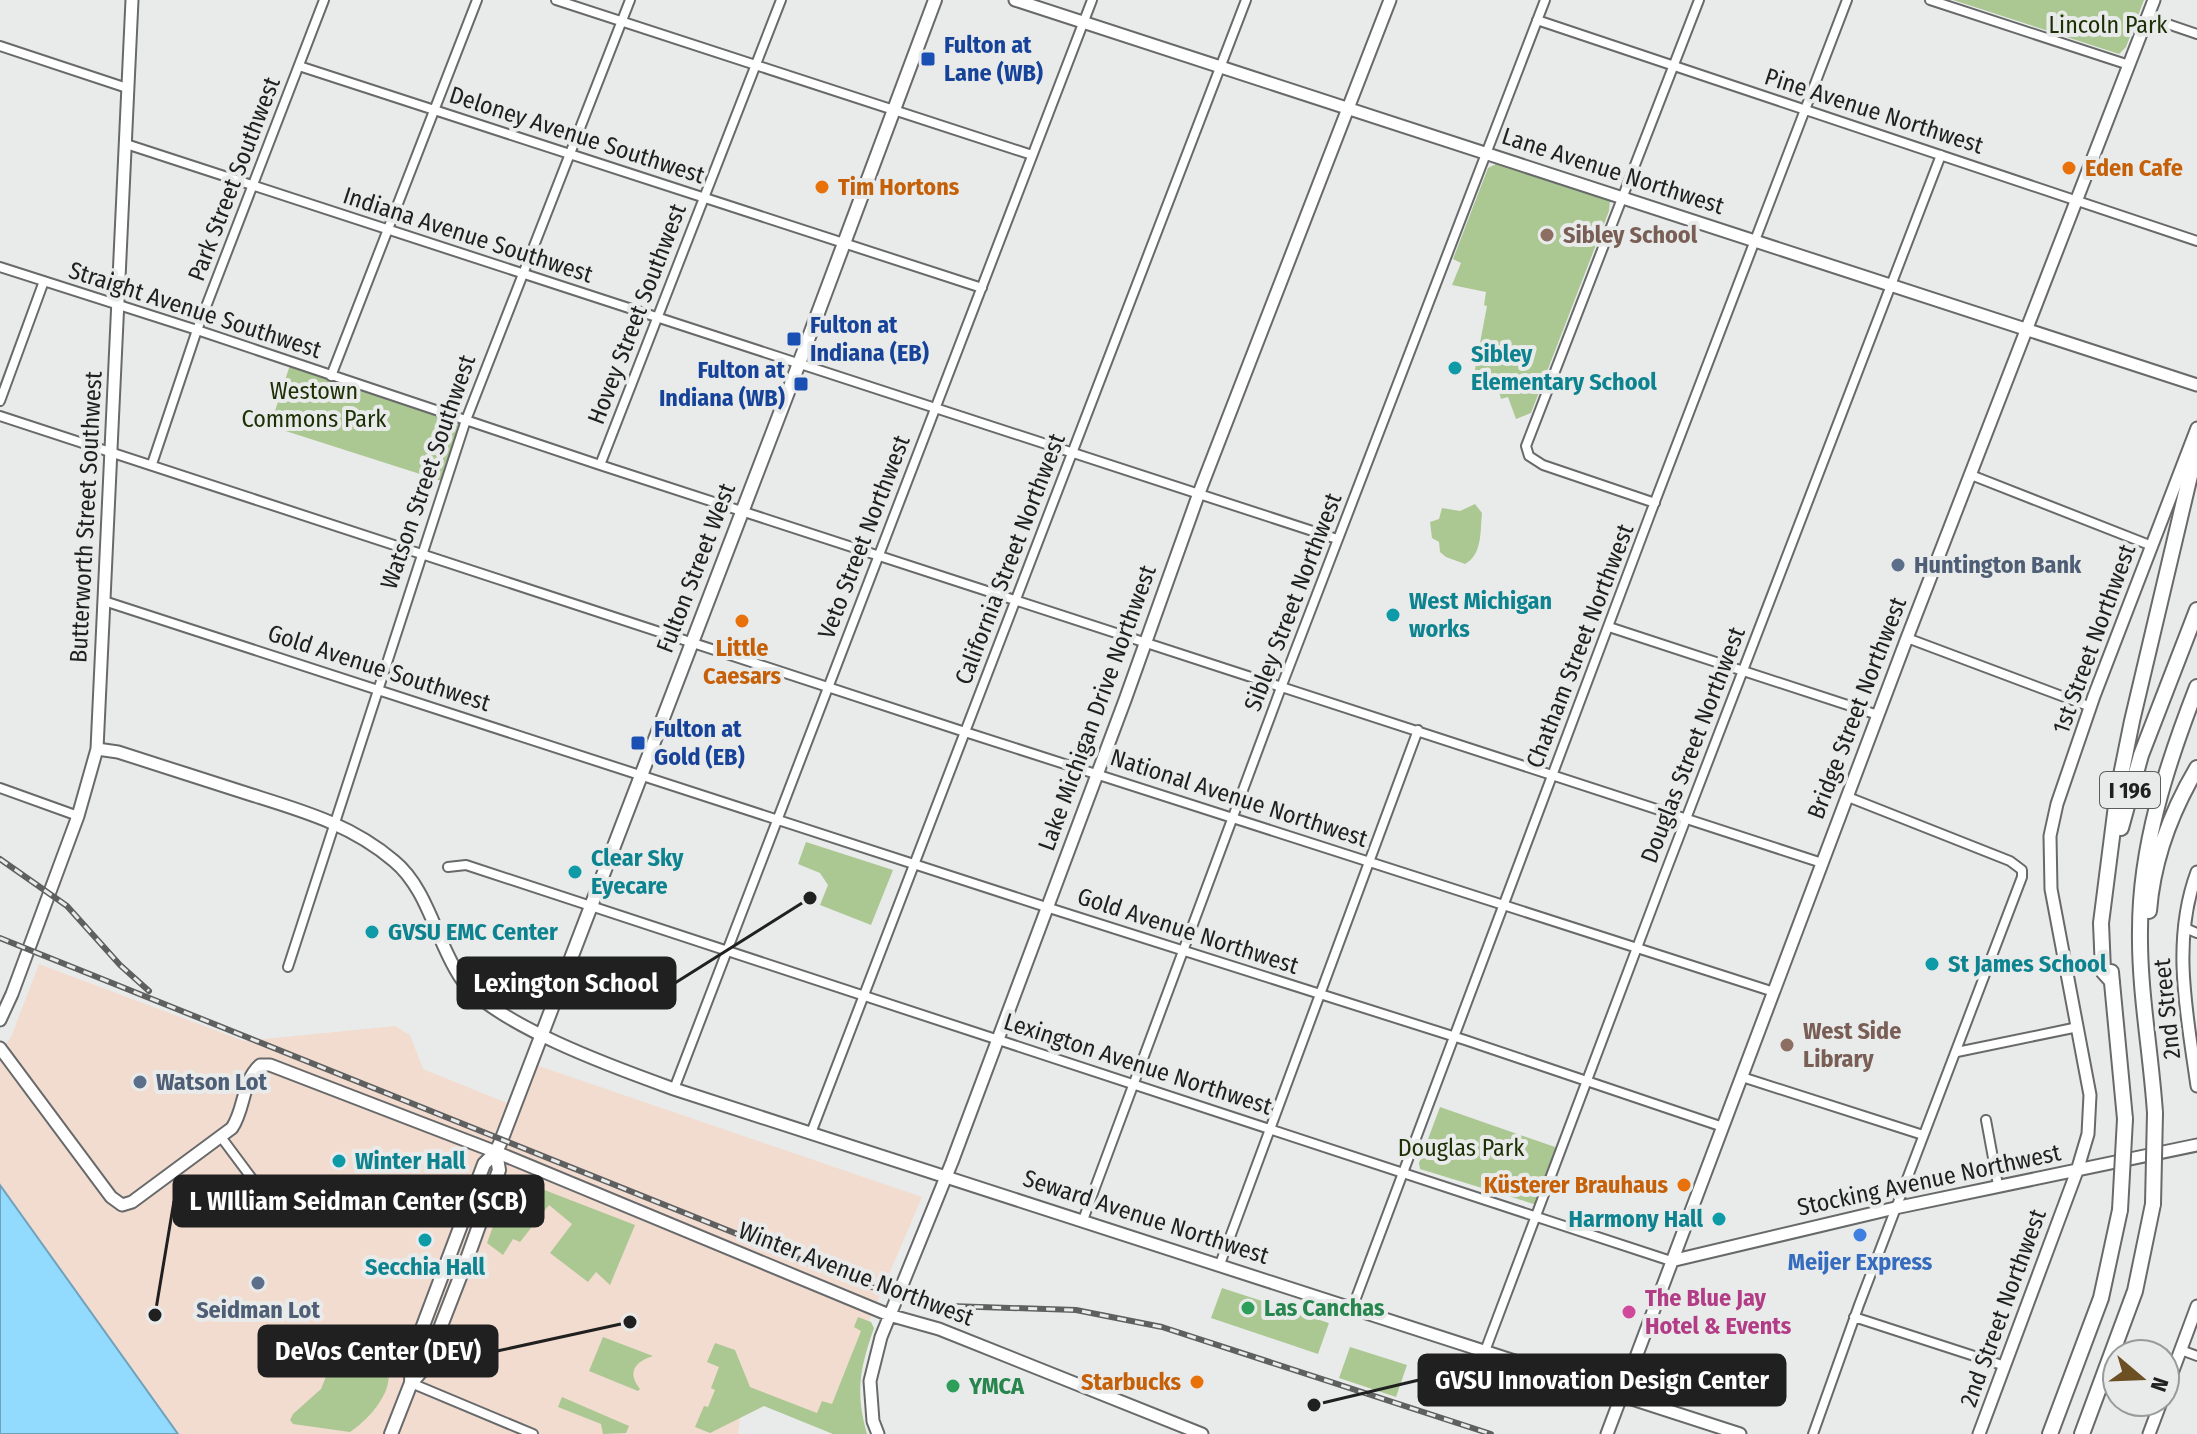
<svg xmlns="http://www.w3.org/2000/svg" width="2197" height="1434" font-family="'Fira Sans Condensed',sans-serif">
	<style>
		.education { fill: #f2dccf }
		.green { fill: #abc792 }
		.water { fill: #93daff; stroke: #70a2bc; stroke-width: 2 }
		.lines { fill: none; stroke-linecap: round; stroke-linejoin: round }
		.street-casing { stroke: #68696a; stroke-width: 12 }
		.secondary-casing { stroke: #68696a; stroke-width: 15 }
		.primary-casing { stroke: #68696a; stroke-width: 16 }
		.highway-casing { stroke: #68696a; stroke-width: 18 }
		.street { stroke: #fff; stroke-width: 8 }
		.secondary { stroke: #fff; stroke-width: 11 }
		.primary { stroke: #fff; stroke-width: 12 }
		.highway { stroke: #fff; stroke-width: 14 }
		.rail-casing { stroke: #5e5f5f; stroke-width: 6 }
		.rail { stroke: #e9ebeb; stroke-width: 3; stroke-dasharray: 9; stroke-linecap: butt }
		.highway-bridge-casing { stroke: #68696a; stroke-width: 18; stroke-linecap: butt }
		.highway-bridge { stroke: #fff; stroke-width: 14 }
		.transit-dot { fill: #1a4fb4; stroke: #e9ebeb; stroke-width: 3 }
		.food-dot { fill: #e8710a; stroke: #e9ebeb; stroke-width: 3 }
		.education-dot { fill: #8d6e63; stroke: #e9ebeb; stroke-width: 3 }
		.culture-dot { fill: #0f9aa8; stroke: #e9ebeb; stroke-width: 3 }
		.service-dot { fill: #5c6f8a; stroke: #e9ebeb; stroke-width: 3 }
		.shop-dot { fill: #3f7fe0; stroke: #e9ebeb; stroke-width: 3 }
		.leisure-dot { fill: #2e9e5b; stroke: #e9ebeb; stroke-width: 3 }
		.hotel-dot { fill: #d1479c; stroke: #e9ebeb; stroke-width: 3 }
		.labels { text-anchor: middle; stroke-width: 8; stroke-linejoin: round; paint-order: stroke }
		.shield { fill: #e9ebeb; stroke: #5c5d5d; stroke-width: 2 }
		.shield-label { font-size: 22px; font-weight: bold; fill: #202020 }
		.park-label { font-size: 24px; fill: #1d3005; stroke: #e9ebeb }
		.transit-label { font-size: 24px; font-weight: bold; fill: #164399; stroke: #e9ebeb; text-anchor: start }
		.street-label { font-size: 24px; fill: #202020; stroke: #e9ebeb }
		.food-label { font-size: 24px; font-weight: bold; fill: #c56008; stroke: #e9ebeb; text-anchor: start }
		.education-label { font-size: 24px; font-weight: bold; fill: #785e54; stroke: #e9ebeb; text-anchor: start }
		.culture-label { font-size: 24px; font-weight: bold; fill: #0d838f; stroke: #e9ebeb; text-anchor: start }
		.service-label { font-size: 24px; font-weight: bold; fill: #4e5e75; stroke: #e9ebeb; text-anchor: start }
		.shop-label { font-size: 24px; font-weight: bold; fill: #366cbe; stroke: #e9ebeb }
		.hotel-label { font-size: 24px; font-weight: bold; fill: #b23c85; stroke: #e9ebeb; text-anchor: start }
		.leisure-label { font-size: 24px; font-weight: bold; fill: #27864d; stroke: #e9ebeb; text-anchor: start }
		.leader { fill: none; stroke: #202020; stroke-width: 3 }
		.callout-dot { fill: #202020; stroke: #e9ebeb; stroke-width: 3 }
		.callout { fill: #202020; stroke: #202020; stroke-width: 3 }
		.callout-label { font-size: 26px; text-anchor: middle; font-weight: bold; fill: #fff }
	</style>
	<rect width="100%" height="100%" fill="#e9ebeb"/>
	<path class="education" d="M39 964 244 1041 395 1026 410 1035 423 1069 514 1106 530 1063 922 1197 869 1321 852 1376 859 1434 770 1403 740 1417 738 1434H178L0 1185V1050L11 1037Z"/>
	<path class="green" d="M1953 0H2144L2126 47 2119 54Z
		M1498 163 1610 201 1609 211 1531 413 1516 419 1508 397 1501 399 1499 391 1476 390 1473 380 1487 306 1484 305 1486 292 1452 285 1461 263 1453 259 1488 168Z
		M291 362 466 420 445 482 270 426Z
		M1475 504 1482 513C1480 530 1483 554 1465 564L1446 557 1440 552 1439 542 1432 538 1430 522 1439 519 1442 508 1460 511Z
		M806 842 893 870 871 925 820 905 828 885 820 873 798 864Z
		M1440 1107 1558 1148 1537 1205 1420 1169 1419 1163Z
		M516 1179 635 1225 610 1285 596 1272 588 1282 550 1253 572 1224 549 1205 520 1242 513 1239 503 1255 487 1243 509 1182Z
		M1222 1288 1329 1323 1318 1354 1211 1318Z
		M858 1317 871 1322 874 1328C860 1368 855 1392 867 1434H833L764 1406 710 1433 695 1427 704 1406 708 1407 715 1390 711 1388 719 1367 707 1362 715 1343 735 1350 750 1387 817 1413 822 1401 832 1404 861 1331 854 1327Z
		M603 1337 653 1356C636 1361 626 1372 640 1389L638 1391 589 1371Z
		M353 1347C365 1346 374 1349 382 1358 403 1383 370 1419 350 1432L293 1424 290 1420 293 1414 321 1389 333 1359 341 1352Z
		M1350 1347 1407 1365 1396 1397 1339 1378Z
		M562 1397 629 1426 626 1433 603 1434 601 1424 558 1407Z"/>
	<path class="water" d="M0 1185 178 1434H0Z"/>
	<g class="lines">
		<g class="street-casing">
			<path id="street" d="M556 0 1032 155
				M1930 0 2129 65
				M2147 17 2197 34
				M1537 20 2197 241
				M0 46 127 88
				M299 66 982 288
				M126 144 1337 539
				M0 267 197 330 600 465 1822 863
				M331 376 477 0
				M0 401 44 281
				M0 416 965 732 1774 992
				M152 464 197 330 324 0
				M600 465 781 0
				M1971 475 2152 546
				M1655 503 1543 465 1529 456 1526 446 1699 0
				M104 601 1046 907 1465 1040 1723 1127
				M1609 627 1878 715
				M1907 638 2091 707
				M0 788 78 816
				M448 867 466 865 1671 1261
				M2183 927 2197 933
				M288 967 466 420 630 0
				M1957 1052 2078 1027
				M1742 1077 1923 1135
				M674 1089 1092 0
				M1986 1120 1998 1185
				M811 1133 1246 0
				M221 1137 265 1196
				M1083 1220 1282 685 1545 0
				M1220 1264 1418 730
				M1353 1306 1651 512 1847 0
				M1854 1317 2005 1366
				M2181 1350 2197 1356
				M1485 1351 1664 876 1941 155
				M411 1383 533 1434
				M1813 1434 1859 1305 2022 877V870L2010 861 1848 797"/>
		</g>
		<g class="secondary-casing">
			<path id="secondary" d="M1015 0 2197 385
				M97 749 118 752C163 766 207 781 252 795 303 811 352 825 394 861 428 889 436 941 460 977 491 1024 621 1070 674 1089L1740 1434
				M2197 872C2171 942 2187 1014 2197 1086
				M0 1020 12 994 78 816 97 749 132 0
				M0 1048 111 1197 122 1205 132 1202 232 1128C245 1109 242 1081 260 1065H270L496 1152 889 1315 939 1329 1202 1434
				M1671 1261 1895 1208 2197 1145
				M2165 1392 2197 1306
				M878 1434 873 1421 870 1381 881 1337 952 1162 1125 700 1199 493 1390 0
				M1607 1434 1907 638 2154 0
				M1979 1434 2077 1171 2088 1134 2090 1095 2051 889 2050 836 2057 804 2094 696 2197 428
				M2149 1434 2161 1402"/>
		</g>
		<g class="primary-casing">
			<path id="primary" d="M411 1383 425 1367 467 1259 499 1170 496 1152
				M391 1434 411 1383 412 1355 484 1164 496 1152 501 1141 803 353 935 0"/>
		</g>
		<g class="highway-casing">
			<path id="highway" d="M2121 828 2141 755 2197 610
				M2149 911C2153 860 2171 812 2197 768
				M2111 972 2125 1119
				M2112 981 2103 971 2101 923 2118 790 2132 721 2197 446
				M2155 1113C2151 1052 2139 991 2140 930 2140 846 2167 764 2197 687
				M2050 1434 2101 1298 2120 1210
				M2082 1434 2135 1291 2153 1204"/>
		</g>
		<use href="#street" class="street"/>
		<use href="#secondary" class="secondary"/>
		<use href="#primary" class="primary"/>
		<use href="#highway" class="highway"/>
		<g class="rail-casing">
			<path id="rail" d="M0 859 67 906 120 965 149 991
				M0 938 859 1283 910 1299 949 1306 1076 1310 1162 1327 1491 1434"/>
		</g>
		<use href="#rail" class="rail"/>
		<g class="highway-bridge-casing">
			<path id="highway-bridge" d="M2153 1204 2155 1113
				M2120 1210 2125 1119"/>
		</g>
		<use href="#highway-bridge" class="highway-bridge"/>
	</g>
	<g class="transit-dot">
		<rect x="920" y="51" width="16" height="16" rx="4"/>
		<rect x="786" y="331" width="16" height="16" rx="4"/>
		<rect x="793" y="376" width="16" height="16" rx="4"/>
		<rect x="630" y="735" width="16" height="16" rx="4"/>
	</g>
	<g class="food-dot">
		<circle cx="2069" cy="168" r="8"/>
		<circle cx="822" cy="187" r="8"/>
		<circle cx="742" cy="621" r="8"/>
		<circle cx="1684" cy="1185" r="8"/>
		<circle cx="1197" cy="1382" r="8"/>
	</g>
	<g class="education-dot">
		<circle cx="1547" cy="235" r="8"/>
		<circle cx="1787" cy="1045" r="8"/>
	</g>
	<g class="culture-dot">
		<circle cx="1455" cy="368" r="8"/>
		<circle cx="1393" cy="615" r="8"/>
		<circle cx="575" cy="872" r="8"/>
		<circle cx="372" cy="932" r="8"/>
		<circle cx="1932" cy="964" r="8"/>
		<circle cx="339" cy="1161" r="8"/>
		<circle cx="1719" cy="1219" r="8"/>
		<circle cx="425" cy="1240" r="8"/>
	</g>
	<g class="service-dot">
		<circle cx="1898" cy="565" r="8"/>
		<circle cx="140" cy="1082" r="8"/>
		<circle cx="258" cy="1283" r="8"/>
	</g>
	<circle class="shop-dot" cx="1860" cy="1235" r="8"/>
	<g class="leisure-dot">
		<circle cx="1248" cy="1308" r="8"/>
		<circle cx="953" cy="1386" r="8"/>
	</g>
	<circle class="hotel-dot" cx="1629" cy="1312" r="8"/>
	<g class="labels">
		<rect class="shield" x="2100" y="772" width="60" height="36" rx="6"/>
		<g class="shield-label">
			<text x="2130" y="798">I 196</text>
		</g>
		<g class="park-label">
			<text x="2108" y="33">Lincoln Park</text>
			<text x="314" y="399">Westown<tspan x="314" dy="28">Commons Park</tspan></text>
			<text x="1461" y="1156">Douglas Park</text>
		</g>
		<g class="transit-label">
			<text x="944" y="53">Fulton at<tspan x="944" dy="28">Lane (WB)</tspan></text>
			<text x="810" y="333">Fulton at<tspan x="810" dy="28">Indiana (EB)</tspan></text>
			<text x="785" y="378" text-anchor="end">Fulton at<tspan x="785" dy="28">Indiana (WB)</tspan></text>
			<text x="654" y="737">Fulton at<tspan x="654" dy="28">Gold (EB)</tspan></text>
		</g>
		<g class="street-label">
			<text transform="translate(1874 111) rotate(18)" y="8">Pine Avenue Northwest</text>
			<text transform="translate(577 135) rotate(18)" y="8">Deloney Avenue Southwest</text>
			<text transform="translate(1613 171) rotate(18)" y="8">Lane Avenue Northwest</text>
			<text transform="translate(234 179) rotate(-69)" y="8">Park Street Southwest</text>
			<text transform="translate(468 235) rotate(18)" y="8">Indiana Avenue Southwest</text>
			<text transform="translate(195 310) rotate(18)" y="8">Straight Avenue Southwest</text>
			<text transform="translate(637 314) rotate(-69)" y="8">Hovey Street Southwest</text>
			<text transform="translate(428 472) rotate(-71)" y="8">Watson Street Southwest</text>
			<text transform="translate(86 517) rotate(-87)" y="8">Butterworth Street Southwest</text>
			<text transform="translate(864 537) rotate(-69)" y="8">Veto Street Northwest</text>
			<text transform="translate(1010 559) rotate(-69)" y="8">California Street Northwest</text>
			<text transform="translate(696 568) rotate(-69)" y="8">Fulton Street West</text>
			<text transform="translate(1293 602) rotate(-69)" y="8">Sibley Street Northwest</text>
			<text transform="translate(2094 639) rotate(-70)" y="8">1st Street Northwest</text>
			<text transform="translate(1580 646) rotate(-69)" y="8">Chatham Street Northwest</text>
			<text transform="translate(379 668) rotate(18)" y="8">Gold Avenue Southwest</text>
			<text transform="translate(1097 708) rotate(-70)" y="8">Lake Michigan Drive Northwest</text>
			<text transform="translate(1857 708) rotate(-69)" y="8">Bridge Street Northwest</text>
			<text transform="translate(1693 745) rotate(-69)" y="8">Douglas Street Northwest</text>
			<text transform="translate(1239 798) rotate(18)" y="8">National Avenue Northwest</text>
			<text transform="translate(1188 931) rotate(18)" y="8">Gold Avenue Northwest</text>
			<text transform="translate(2167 1009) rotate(-96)" y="8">2nd Street</text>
			<text transform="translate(1138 1064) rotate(18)" y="8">Lexington Avenue Northwest</text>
			<text transform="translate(1929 1180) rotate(-12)" y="8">Stocking Avenue Northwest</text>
			<text transform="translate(1146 1217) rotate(18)" y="8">Seward Avenue Northwest</text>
			<text transform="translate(856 1274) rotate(21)" y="8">Winter Avenue Northwest</text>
			<text transform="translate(2003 1308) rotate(-70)" y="8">2nd Street Northwest</text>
		</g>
		<g class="food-label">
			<text x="2085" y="176">Eden Cafe</text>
			<text x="838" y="195">Tim Hortons</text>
			<text x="742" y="656" text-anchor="middle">Little<tspan x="742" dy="28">Caesars</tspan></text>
			<text x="1668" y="1193" text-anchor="end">Küsterer Brauhaus</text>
			<text x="1181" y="1390" text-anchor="end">Starbucks</text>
		</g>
		<g class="education-label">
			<text x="1563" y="243">Sibley School</text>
			<text x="1803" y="1039">West Side<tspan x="1803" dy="28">Library</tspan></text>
		</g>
		<g class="culture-label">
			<text x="1471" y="362">Sibley<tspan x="1471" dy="28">Elementary School</tspan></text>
			<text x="1409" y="609">West Michigan<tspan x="1409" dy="28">works</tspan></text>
			<text x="591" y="866">Clear Sky<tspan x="591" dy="28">Eyecare</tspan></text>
			<text x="388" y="940">GVSU EMC Center</text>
			<text x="1948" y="972">St James School</text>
			<text x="355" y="1169">Winter Hall</text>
			<text x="1703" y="1227" text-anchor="end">Harmony Hall</text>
			<text x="425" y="1275" text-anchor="middle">Secchia Hall</text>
		</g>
		<g class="service-label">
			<text x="1914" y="573">Huntington Bank</text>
			<text x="156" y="1090">Watson Lot</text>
			<text x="258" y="1318" text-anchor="middle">Seidman Lot</text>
		</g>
		<g class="shop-label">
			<text x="1860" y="1270">Meijer Express</text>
		</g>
		<g class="hotel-label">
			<text x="1645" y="1306">The Blue Jay<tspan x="1645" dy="28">Hotel &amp; Events</tspan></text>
		</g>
		<g class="leisure-label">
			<text x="1264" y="1316">Las Canchas</text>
			<text x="969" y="1394">YMCA</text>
		</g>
	</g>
	<path class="leader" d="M810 898L675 983M155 1315L174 1201M630 1322L497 1351M1314 1405L1419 1380"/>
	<g class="callout-dot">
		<circle cx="810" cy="898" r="8"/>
		<circle cx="155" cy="1315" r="8"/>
		<circle cx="630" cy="1322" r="8"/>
		<circle cx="1314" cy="1405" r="8"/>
	</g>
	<g class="callout">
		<rect x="458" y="958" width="217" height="50" rx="8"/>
		<rect x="174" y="1176" width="369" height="50" rx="8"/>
		<rect x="259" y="1326" width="238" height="50" rx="8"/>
		<rect x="1419" y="1355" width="366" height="50" rx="8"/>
	</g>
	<g class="callout-label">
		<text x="566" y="992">Lexington School</text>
		<text x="358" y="1210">L WIlliam Seidman Center (SCB)</text>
		<text x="378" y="1360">DeVos Center (DEV)</text>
		<text x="1602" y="1389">GVSU Innovation Design Center</text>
	</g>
	<g transform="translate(2141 1378) rotate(109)"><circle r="38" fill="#e9ebeb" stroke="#999a9a" stroke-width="2"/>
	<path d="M0-6L14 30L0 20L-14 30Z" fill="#6c4f23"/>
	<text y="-12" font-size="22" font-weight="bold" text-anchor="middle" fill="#202020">N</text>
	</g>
</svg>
